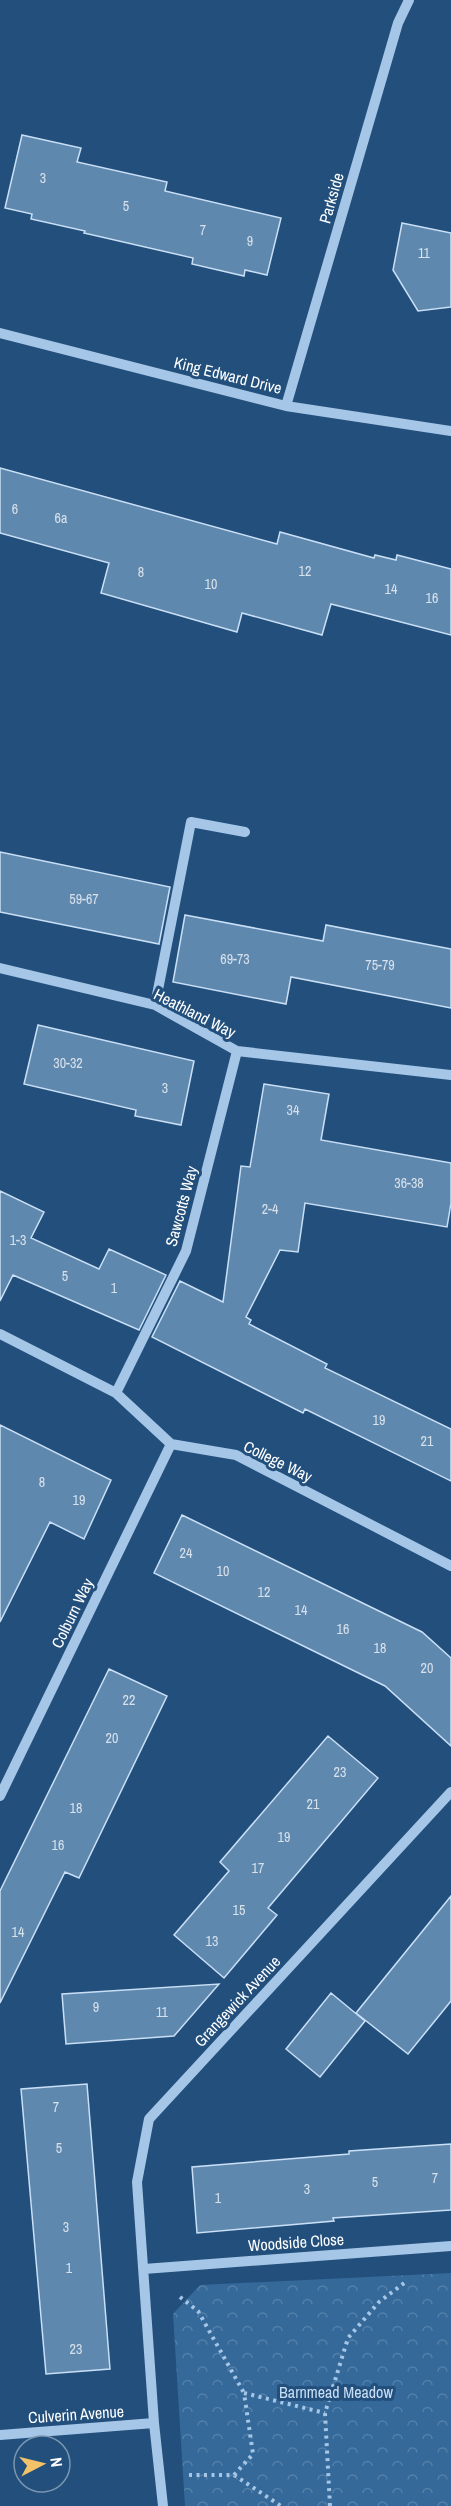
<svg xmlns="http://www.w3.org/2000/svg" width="451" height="2506" font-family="'Archivo Narrow',sans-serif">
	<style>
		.forest { fill: url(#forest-crowns) }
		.building { fill: #5f88af; stroke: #c9dff5; stroke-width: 1.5 }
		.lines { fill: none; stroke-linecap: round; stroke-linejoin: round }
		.path { stroke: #a5c6e6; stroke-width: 4; stroke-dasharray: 3 4.5; stroke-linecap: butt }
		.minor { stroke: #a5c6e6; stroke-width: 10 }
		.labels { text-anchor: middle; stroke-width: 6; stroke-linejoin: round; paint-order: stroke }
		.number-label { font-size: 14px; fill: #d7e1eb }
		.street-label { font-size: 16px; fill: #fff; stroke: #224f7c }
		.park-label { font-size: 16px; fill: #c9dff5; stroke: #224f7c }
	</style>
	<defs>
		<pattern id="forest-crowns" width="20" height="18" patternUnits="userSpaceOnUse" patternTransform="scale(1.5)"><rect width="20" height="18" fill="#35699a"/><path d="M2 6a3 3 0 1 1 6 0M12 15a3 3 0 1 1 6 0" fill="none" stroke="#5380a9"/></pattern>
	</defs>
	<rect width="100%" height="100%" fill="#224f7c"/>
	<path class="forest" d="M451 2273V2506H185L173 2314 200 2285Z"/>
	<path class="building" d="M22 135 81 148 77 162 167 182 165 191 281 218 267 275 245 270 244 276 192 264 193 258 84 233 85 231 31 219 32 214 5 208Z
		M402 223 451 233V307L418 311 393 270Z
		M0 468 277 544 280 532 374 558 375 555 396 560 397 555 451 569V635L331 604 322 635 242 613 237 632 101 593 109 563 0 533Z
		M0 852 170 887 159 944 0 912Z
		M185 915 323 941 326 925 451 949V1008L291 977 286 1004 173 982Z
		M38 1025 194 1061 181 1125 135 1116 136 1110 24 1084Z
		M264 1084 329 1094 321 1140 451 1163V1203L447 1227 305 1203 298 1252 280 1250 246 1317 251 1320 249 1324 327 1364 325 1368 451 1429V1481L305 1409 303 1413 152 1337 180 1281 223 1302 241 1166 250 1167Z
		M0 1191 44 1212 31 1238 99 1269 109 1249 166 1275 139 1330 13 1275 0 1301Z
		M0 1425 111 1480 84 1539 50 1522 0 1622Z
		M182 1515 422 1632 451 1658V1746L385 1686 154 1573Z
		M109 1669 167 1696 79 1878 65 1872 0 2003V1891Z
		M328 1736 378 1778 268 1908 277 1915 224 1978 174 1935 229 1871 220 1862Z
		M451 1896V2001L408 2054 356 2013Z
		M219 1984 174 2036 66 2044 62 1994Z
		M331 1993 365 2021 320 2077 286 2049Z
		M87 2084 110 2369 46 2374 21 2089Z
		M451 2144V2210L333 2218 334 2221 197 2233 192 2167 349 2154V2151Z"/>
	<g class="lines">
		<path class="path" d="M180 2297 198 2311 244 2393
			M189 2475H234L281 2506
			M234 2475 253 2454 244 2393 325 2413
			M330 2506 325 2413 348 2338 379 2302 407 2281"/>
		<path class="minor" d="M0 333 286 406 451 431
			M286 406 398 23 409 0
			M0 968 155 1005 237 1051 451 1075
			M155 1005 191 822 245 832
			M0 1334 116 1393 171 1444 236 1455 451 1566
			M116 1393 186 1251 237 1051
			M0 1796 171 1444
			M144 2269 451 2246
			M0 2435 154 2423
			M163 2506 154 2423 137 2182 149 2119 451 1792"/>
	</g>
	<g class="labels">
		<g class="number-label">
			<text x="43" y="183">3</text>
			<text x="126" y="211">5</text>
			<text x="203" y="235">7</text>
			<text x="250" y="246">9</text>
			<text x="424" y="258">11</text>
			<text x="15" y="514">6</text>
			<text x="61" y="523">6a</text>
			<text x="305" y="576">12</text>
			<text x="141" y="577">8</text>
			<text x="211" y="589">10</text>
			<text x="391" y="594">14</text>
			<text x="432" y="603">16</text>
			<text x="84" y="904">59-67</text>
			<text x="235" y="964">69-73</text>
			<text x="380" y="970">75-79</text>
			<text x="68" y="1068">30-32</text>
			<text x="165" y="1093">3</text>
			<text x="293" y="1115">34</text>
			<text x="409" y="1188">36-38</text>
			<text x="270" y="1214">2-4</text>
			<text x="18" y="1245">1-3</text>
			<text x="65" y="1281">5</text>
			<text x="114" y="1293">1</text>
			<text x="379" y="1425">19</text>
			<text x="427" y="1446">21</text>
			<text x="42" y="1487">8</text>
			<text x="79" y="1505">19</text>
			<text x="186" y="1558">24</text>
			<text x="223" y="1576">10</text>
			<text x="264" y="1597">12</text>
			<text x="301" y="1615">14</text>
			<text x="343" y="1634">16</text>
			<text x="380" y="1653">18</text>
			<text x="427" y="1673">20</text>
			<text x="129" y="1705">22</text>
			<text x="112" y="1743">20</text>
			<text x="340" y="1777">23</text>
			<text x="313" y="1809">21</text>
			<text x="76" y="1813">18</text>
			<text x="284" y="1842">19</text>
			<text x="58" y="1850">16</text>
			<text x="258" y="1873">17</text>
			<text x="239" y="1915">15</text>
			<text x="18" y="1937">14</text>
			<text x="212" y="1946">13</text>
			<text x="96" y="2012">9</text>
			<text x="162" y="2017">11</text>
			<text x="56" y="2112">7</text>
			<text x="59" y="2153">5</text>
			<text x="435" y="2183">7</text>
			<text x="375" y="2187">5</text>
			<text x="307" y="2194">3</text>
			<text x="218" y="2203">1</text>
			<text x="66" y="2232">3</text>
			<text x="69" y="2273">1</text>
			<text x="76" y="2354">23</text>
		</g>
		<g class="street-label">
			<text transform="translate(331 198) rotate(-74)" y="6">Parkside</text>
			<text transform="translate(228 375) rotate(14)" y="6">King Edward Drive</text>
			<text transform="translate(195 1013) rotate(27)" y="6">Heathland Way</text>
			<text transform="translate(181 1206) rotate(-75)" y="6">Sawcotts Way</text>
			<text transform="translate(278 1461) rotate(26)" y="6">College Way</text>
			<text transform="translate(72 1613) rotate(-64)" y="6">Colburn Way</text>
			<text transform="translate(237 2001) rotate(-47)" y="6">Grangewick Avenue</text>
			<text transform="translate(296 2242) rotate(-4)" y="6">Woodside Close</text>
			<text transform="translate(76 2414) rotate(-4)" y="6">Culverin Avenue</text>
		</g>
		<g class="park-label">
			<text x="336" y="2398">Barnmead Meadow</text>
		</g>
	</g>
	<g transform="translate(42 2464) rotate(83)"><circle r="28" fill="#224f7c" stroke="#7a95b0" stroke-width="1.5"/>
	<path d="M0-4.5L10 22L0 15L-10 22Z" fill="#f2c168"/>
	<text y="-9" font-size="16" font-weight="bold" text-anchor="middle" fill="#ffffff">N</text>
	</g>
</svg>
